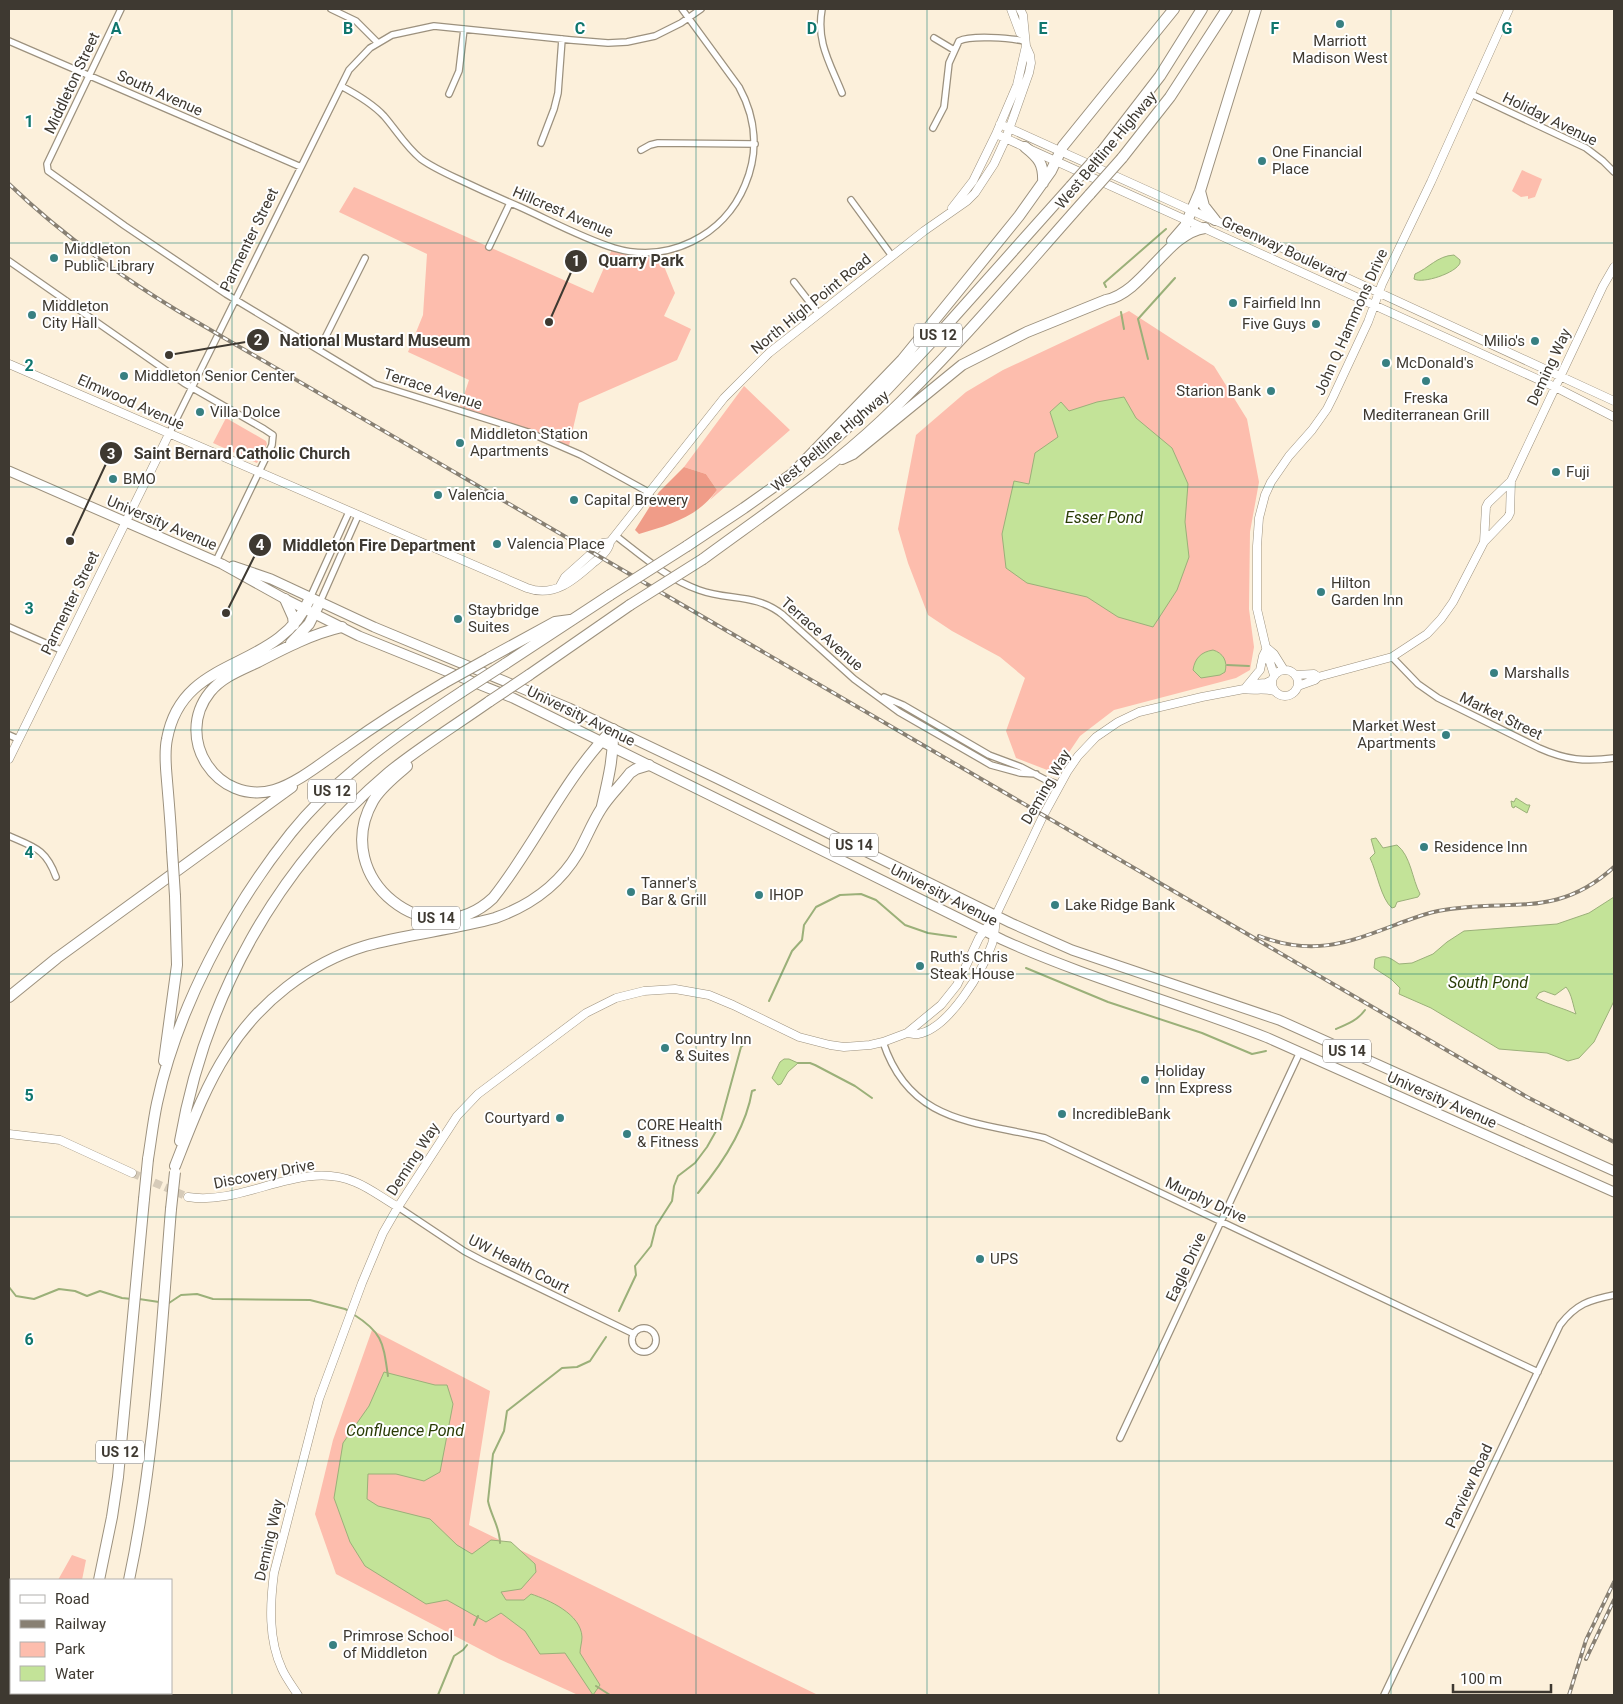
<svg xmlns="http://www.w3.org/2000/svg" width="1623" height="1704" font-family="Roboto,sans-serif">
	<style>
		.green { fill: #fdbdad }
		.forest { fill: #f09c88 }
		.water { fill: #c3e398; stroke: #9bb079; fill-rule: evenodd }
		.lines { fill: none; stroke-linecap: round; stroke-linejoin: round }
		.stream { stroke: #9bb079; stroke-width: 2 }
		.secondary-tunnel { stroke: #d6cbb9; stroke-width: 8; stroke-dasharray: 8 4; stroke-linecap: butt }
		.street-casing { stroke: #9c917e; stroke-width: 8 }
		.secondary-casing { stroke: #9c917e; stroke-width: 9 }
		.primary-casing { stroke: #9c917e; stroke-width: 11 }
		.highway-casing { stroke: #9c917e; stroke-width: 12 }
		.street { stroke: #fff; stroke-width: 5.5 }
		.secondary { stroke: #fff; stroke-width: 8 }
		.primary { stroke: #fff; stroke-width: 9 }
		.highway { stroke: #fff; stroke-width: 10 }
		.rail-casing { stroke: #888073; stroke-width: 4 }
		.rail { stroke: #fff; stroke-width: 2; stroke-dasharray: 5.5; stroke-linecap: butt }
		.highway-bridge-casing { stroke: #9c917e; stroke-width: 12; stroke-linecap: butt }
		.highway-bridge { stroke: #fff; stroke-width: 10 }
		.grid { fill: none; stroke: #0f766e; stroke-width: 1; stroke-opacity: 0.55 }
		.poi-dot { fill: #388082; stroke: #fff; stroke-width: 2 }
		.labels { text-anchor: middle; stroke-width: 4; stroke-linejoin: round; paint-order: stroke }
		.shield { fill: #fff; stroke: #78746f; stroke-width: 1 }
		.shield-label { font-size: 14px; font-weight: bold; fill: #3e3931 }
		.poi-label { font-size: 15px; fill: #3e3931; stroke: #fff; text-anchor: start }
		.street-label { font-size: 15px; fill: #3e3931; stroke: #fff }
		.water-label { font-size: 16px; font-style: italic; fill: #293c05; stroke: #fff }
		.grid-label { font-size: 16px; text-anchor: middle; font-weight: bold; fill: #0f766e; stroke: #fff; stroke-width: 4; stroke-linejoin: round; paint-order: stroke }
		.leader { fill: none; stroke: #3e3931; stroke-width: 2 }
		.callout-dot { fill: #3e3931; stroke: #fff; stroke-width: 2 }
		.mark-label { font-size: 15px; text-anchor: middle; font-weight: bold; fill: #fff }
		.callout-label { font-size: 16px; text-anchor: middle; font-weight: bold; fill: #3e3931; stroke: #fff; stroke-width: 4; stroke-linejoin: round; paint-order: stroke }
	</style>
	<rect width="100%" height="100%" fill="#fcf0db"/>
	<path class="green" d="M1522 170 1542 179 1535 197 1528 199V196L1521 197 1512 191Z
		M354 187 593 293 613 247 659 254 675 293 664 316 691 329 677 360 579 403 568 450 540 437 459 410 469 380 408 352 423 315 427 254 339 212Z
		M1129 311 1214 366 1247 419 1259 482 1250 532 1249 609 1254 647 1250 670 1236 678 1114 710 1080 736 1055 773 1016 758 1006 731 1025 678 1000 657 952 631 928 615 908 563 898 529 916 435 966 392 1003 370Z
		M744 386 790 430 710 500 717 490 706 474 684 467Z
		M226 418 266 441 267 444 257 463 213 443Z
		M372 1330 490 1391 469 1525 818 1695H578L499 1659 336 1574 315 1514 333 1440Z
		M72 1555 86 1560 82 1580H58Z
		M11 1681V1693H49L48 1695H9V1686Z"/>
	<path class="forest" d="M684 467 706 474 717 490C698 517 669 525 639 534L635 530 659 492Z"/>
	<path class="water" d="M1454 255 1460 260V263C1456 273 1423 284 1414 279L1415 274C1429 268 1437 256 1454 255Z
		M1124 397 1136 418 1172 448 1188 484 1185 522 1189 557 1177 590 1153 627 1118 617 1087 597 1027 583 1006 568 1002 534 1014 481 1029 484 1035 453 1058 437 1050 412 1061 402 1069 411 1097 402Z
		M1213 650C1223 653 1228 661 1225 672L1220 675 1201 678 1193 670C1195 658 1201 652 1213 650Z
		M1516 798 1527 805H1530L1527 813 1515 806 1514 808 1512 807 1511 801 1514 802Z
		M1376 838 1383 848 1397 845C1411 856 1412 879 1420 894L1418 897 1397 902 1395 907 1392 908C1381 899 1377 872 1370 858L1375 853 1371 839Z
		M1614 897V1001L1594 1042 1579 1058 1568 1061 1547 1053 1499 1049 1431 1008 1399 994 1400 988 1391 979 1374 968 1375 959C1386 954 1390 958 1399 964L1412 963 1433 954 1447 942 1464 931 1557 924 1589 913ZM1566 987C1572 994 1573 1006 1576 1014 1563 1008 1549 1005 1536 998L1539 993 1544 991 1555 995Z
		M784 1059H789L798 1063 788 1072 781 1084 778 1085 772 1078 780 1062Z
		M384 1372 435 1385H447L453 1404 440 1472 424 1481 396 1474H368L367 1499 378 1506 430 1519 457 1545 472 1554 491 1540 511 1542 535 1564 536 1572 521 1589 501 1592 506 1600H524L531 1594C549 1600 581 1614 582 1637 582 1642 580 1648 580 1653L600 1685 593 1695 565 1653 540 1654 525 1631 501 1613 486 1622 447 1600 426 1604 365 1566 350 1542 334 1498 343 1443 369 1406Z"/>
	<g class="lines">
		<path class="stream" d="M1106 287 1104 283 1166 229
			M1121 312 1124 329
			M1148 359 1138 319 1175 278
			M1227 665 1249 666
			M1026 968 1108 1002 1202 1033 1252 1054 1266 1051
			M769 1001 792 951 802 940 804 925 816 907 840 895 861 894 876 900 905 925 928 933 956 937
			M1336 1029C1348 1024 1358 1020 1365 1010
			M798 1063H810L815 1065 855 1086 872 1098
			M698 1193C722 1164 746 1128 752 1091L755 1090
			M9 1287 16 1296 34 1299 59 1289 75 1291 87 1296 100 1291 122 1298 132 1299
			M139 1299 159 1302
			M166 1302 169 1303 181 1295 197 1294 213 1299 310 1300 345 1309 349 1311
			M619 1311 636 1275 635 1266 651 1246 656 1226 672 1201 674 1186 678 1176 695 1163 707 1147 720 1124 741 1047 751 1038
			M353 1314C383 1333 383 1342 388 1376
			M500 1543C500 1527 491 1516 488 1501L493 1454 504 1431 507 1411 562 1368 577 1367 590 1361 606 1337
			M474 1625 478 1616
			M596 1686 610 1695
			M438 1695 454 1656 463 1650 467 1645"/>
		<path class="secondary-tunnel" d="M132 1173 188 1197"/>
		<g class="street-casing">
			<path id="street" d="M121 9 47 164 48 171 125 226 226 294 375 384 528 432 581 455 650 493
				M331 9 356 21 378 43
				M822 9C816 42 830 63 842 93
				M934 38 954 50
				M9 41 301 167
				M341 86C356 94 372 103 384 116 397 131 406 147 421 159 432 167 445 173 458 179 479 189 499 198 520 207 551 221 582 238 614 248 668 264 724 236 745 185 759 152 756 118 739 87L682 9
				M449 94 459 71 464 29
				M1471 94 1586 148 1603 161 1614 172
				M933 128 944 107 949 63 959 41C971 35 1010 38 1024 41
				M541 143 554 109 558 93 562 39
				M641 150 650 145 658 143 755 144
				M851 200 892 256
				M489 247 510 203
				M9 261 184 383 264 429 273 435 272 445 216 561
				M794 282 818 313
				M319 350 365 258
				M169 434 349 70 370 48 392 35 434 26 571 40 608 43 627 42 655 36 681 23 701 9
				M616 536C642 556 668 579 699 590 729 601 756 593 783 615L854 679 899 712 991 765 1020 773 1036 774
				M310 598 349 512
				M320 602 358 516
				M9 627 61 650
				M1392 657 1418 684 1438 698 1539 748C1566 760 1585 762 1614 758
				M884 697 903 705 989 755 1021 767 1046 780 1060 785
				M9 735 18 739
				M9 836C34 847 46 849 56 877
				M883 1042C910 1124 975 1121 1045 1138L1538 1372
				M398 1207 464 1251 481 1260 634 1334
				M632 1340a12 12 0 1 1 24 0a12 12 0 1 1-24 0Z
				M1120 1438 1300 1052
				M1384 1695 1560 1325C1576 1304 1589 1300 1614 1295"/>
		</g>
		<g class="secondary-casing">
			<path id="secondary" d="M1011 9 1020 33 1024 35
				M1000 124 1206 217 1269 242 1614 401
				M996 134 1555 387 1614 417
				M952 208 973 181 996 134 1017 85 1026 46
				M9 364 527 588C554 598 574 580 593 563 600 558 609 551 610 542L724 398 769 353 924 231 967 201 975 193 994 164 1006 138 1029 73 1031 63 1030 55 1026 46 1023 15 1020 9
				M1484 542 1486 507 1488 503 1511 481 1603 286 1614 267
				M560 586 565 577 603 543 610 542
				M1267 648 1274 654 1284 670
				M1272 683a13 13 0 1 1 26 0a13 13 0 1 1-26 0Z
				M1274 675 1268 656 1257 609V546L1259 518 1265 495 1271 482 1289 456 1312 430 1327 409 1333 397 1368 322 1382 284 1431 182 1509 9
				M1296 675 1314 674 1318 677
				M1298 686 1315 680 1318 677 1392 657 1427 634 1441 619 1453 602 1484 542 1508 517 1510 513 1511 481
				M1246 687 1260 670 1263 656 1267 648
				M1244 689C1254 691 1264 688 1274 691
				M9 759 169 434
				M907 1033C910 1033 915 1035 918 1034 949 1029 983 970 992 944 995 935 995 926 996 917
				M9 1134 60 1140 132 1173
				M188 1197C244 1206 301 1159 355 1182 370 1188 384 1199 398 1207
				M298 1695C293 1687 286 1678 282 1669 268 1639 270 1604 274 1573L319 1399 362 1283 383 1233 398 1207 457 1116 478 1094 586 1013 616 998 644 991 675 989 709 995 733 1005 799 1037 830 1045 844 1047 870 1045 883 1042 907 1033 941 1005 957 985 979 938 996 915 1043 816 1067 772 1078 756 1096 737 1118 722 1139 712 1202 697 1244 689 1253 684 1266 683 1272 680"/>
		</g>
		<g class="primary-casing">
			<path id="primary" d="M9 471 222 564 285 599 359 636 513 698 1003 940C1089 979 1180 1003 1268 1038L1614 1192
				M233 566 271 579 374 627 569 708 716 778 1011 923 1072 950 1279 1020 1614 1171"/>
		</g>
		<g class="highway-casing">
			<path id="highway" d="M1025 147C1039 158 1044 164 1043 183
				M1103 150 1160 76 1202 9
				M1122 158 1170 97 1227 9
				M1200 191 1204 206 1215 220
				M1172 241 1185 226 1200 191 1256 9
				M820 453 880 397 938 335 1071 186
				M842 459 853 454 962 365 1027 332 1106 300C1144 292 1167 233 1205 228
				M794 472 902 360 959 290 1019 216 1051 171 1063 146 1174 9
				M687 546 744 508 799 469
				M703 559C764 514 827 472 882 420 956 350 1022 270 1090 194
				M285 599 293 617 294 625
				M342 627C312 634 285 648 258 662 241 670 222 677 210 692 173 738 217 806 274 790 298 783 324 761 345 747 377 724 410 703 444 683
				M291 643 309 624 320 602
				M489 658 555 622 570 620
				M505 664 610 595
				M529 675 630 605
				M407 766C395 777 381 787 373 801 329 878 429 958 493 898 536 844 564 778 613 729
				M602 806C608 780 614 756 613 729
				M172 850C171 827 169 804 167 781 166 768 164 753 167 739 183 652 278 674 310 598
				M9 997 57 958 292 787
				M164 1061 177 965 175 896
				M180 1141C205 997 276 868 388 773 420 747 456 725 490 701
				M148 1159C151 1141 153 1122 157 1103 177 1009 231 908 291 833 337 776 402 731 463 691
				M175 1166C190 1128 205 1087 227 1053 258 1003 309 963 365 946 408 934 452 930 495 918 529 906 559 885 578 853 586 839 592 823 601 809 609 796 621 785 630 773L636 769 649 765
				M99 1580 112 1517 118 1477 144 1199
				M129 1580C155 1458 161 1333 171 1209
				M66 1695 67 1693
				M96 1695 97 1693"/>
		</g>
		<use href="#street" class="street"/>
		<use href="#secondary" class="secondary"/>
		<use href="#primary" class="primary"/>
		<use href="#highway" class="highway"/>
		<g class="rail-casing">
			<path id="rail" d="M9 184C60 233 117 274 178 311L1527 1097 1614 1142
				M1259 936C1312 956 1345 944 1395 925 1409 920 1423 914 1438 911 1507 897 1555 921 1614 867
				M1586 1659 1614 1600
				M1569 1695 1586 1640 1614 1582"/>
		</g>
		<use href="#rail" class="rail"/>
		<g class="highway-bridge-casing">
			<path id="highway-bridge" d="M1071 186 1103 150
				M1090 194 1122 158
				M610 595 687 546
				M630 605 703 559
				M444 683 489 658
				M463 691 505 664
				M490 701 529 675
				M172 850 175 896
				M144 1199 148 1159
				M171 1209 175 1172"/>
		</g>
		<use href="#highway-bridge" class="highway-bridge"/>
	</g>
	<path class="grid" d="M232 9V1695M464 9V1695M696 9V1695M927 9V1695M1159 9V1695M1391 9V1695M9 243H1614M9 487H1614M9 730H1614M9 974H1614M9 1217H1614M9 1461H1614"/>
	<g class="poi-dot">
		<circle cx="1340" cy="24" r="5"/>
		<circle cx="1262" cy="161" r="5"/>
		<circle cx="54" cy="258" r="5"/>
		<circle cx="1233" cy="303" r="5"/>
		<circle cx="32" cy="315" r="5"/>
		<circle cx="1316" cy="324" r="5"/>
		<circle cx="1535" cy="341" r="5"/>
		<circle cx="1386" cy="363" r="5"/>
		<circle cx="124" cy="376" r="5"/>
		<circle cx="1426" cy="381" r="5"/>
		<circle cx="1271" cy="391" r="5"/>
		<circle cx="200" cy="412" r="5"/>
		<circle cx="460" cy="443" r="5"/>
		<circle cx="1556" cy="472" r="5"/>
		<circle cx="113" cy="479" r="5"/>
		<circle cx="438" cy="495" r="5"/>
		<circle cx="574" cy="500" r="5"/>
		<circle cx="497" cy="544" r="5"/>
		<circle cx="1321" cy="592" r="5"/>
		<circle cx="458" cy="619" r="5"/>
		<circle cx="1494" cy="673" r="5"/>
		<circle cx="1446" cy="735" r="5"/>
		<circle cx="1424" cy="847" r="5"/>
		<circle cx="631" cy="892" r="5"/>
		<circle cx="759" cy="895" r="5"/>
		<circle cx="1055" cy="905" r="5"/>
		<circle cx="920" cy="966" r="5"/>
		<circle cx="665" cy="1048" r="5"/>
		<circle cx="1145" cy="1080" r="5"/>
		<circle cx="1062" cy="1114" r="5"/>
		<circle cx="560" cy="1118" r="5"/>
		<circle cx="627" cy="1134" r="5"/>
		<circle cx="980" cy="1259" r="5"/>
		<circle cx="333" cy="1645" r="5"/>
	</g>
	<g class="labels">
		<g class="shield">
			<rect x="914" y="323.5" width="48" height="23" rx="4"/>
			<rect x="308" y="779.5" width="48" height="23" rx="4"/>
			<rect x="830" y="833.5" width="48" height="23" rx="4"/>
			<rect x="412" y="906.5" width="48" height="23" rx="4"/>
			<rect x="1323" y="1039.5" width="48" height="23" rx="4"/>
			<rect x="96" y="1440.5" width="48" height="23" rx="4"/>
		</g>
		<g class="shield-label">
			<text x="938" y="340">US 12</text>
			<text x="332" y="796">US 12</text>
			<text x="854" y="850">US 14</text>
			<text x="436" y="923">US 14</text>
			<text x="1347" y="1056">US 14</text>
			<text x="120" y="1457">US 12</text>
		</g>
		<g class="poi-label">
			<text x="1340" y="46" text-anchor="middle">Marriott<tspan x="1340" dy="17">Madison West</tspan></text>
			<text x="1272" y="157">One Financial<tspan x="1272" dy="17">Place</tspan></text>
			<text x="64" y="254">Middleton<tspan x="64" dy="17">Public Library</tspan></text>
			<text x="1243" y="308">Fairfield Inn</text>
			<text x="42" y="311">Middleton<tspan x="42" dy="17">City Hall</tspan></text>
			<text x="1306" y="329" text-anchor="end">Five Guys</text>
			<text x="1525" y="346" text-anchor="end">Milio's</text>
			<text x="1396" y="368">McDonald's</text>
			<text x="134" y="381">Middleton Senior Center</text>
			<text x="1261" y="396" text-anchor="end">Starion Bank</text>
			<text x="1426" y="403" text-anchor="middle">Freska<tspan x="1426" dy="17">Mediterranean Grill</tspan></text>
			<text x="210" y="417">Villa Dolce</text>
			<text x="470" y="439">Middleton Station<tspan x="470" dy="17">Apartments</tspan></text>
			<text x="1566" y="477">Fuji</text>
			<text x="123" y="484">BMO</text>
			<text x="448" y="500">Valencia</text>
			<text x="584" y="505">Capital Brewery</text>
			<text x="507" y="549">Valencia Place</text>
			<text x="1331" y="588">Hilton<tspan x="1331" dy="17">Garden Inn</tspan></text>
			<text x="468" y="615">Staybridge<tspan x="468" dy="17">Suites</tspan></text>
			<text x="1504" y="678">Marshalls</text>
			<text x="1436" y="731" text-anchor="end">Market West<tspan x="1436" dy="17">Apartments</tspan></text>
			<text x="1434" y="852">Residence Inn</text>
			<text x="641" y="888">Tanner's<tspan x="641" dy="17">Bar &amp; Grill</tspan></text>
			<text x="769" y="900">IHOP</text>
			<text x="1065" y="910">Lake Ridge Bank</text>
			<text x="930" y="962">Ruth's Chris<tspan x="930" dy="17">Steak House</tspan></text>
			<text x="675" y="1044">Country Inn<tspan x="675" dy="17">&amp; Suites</tspan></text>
			<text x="1155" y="1076">Holiday<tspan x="1155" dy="17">Inn Express</tspan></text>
			<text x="1072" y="1119">IncredibleBank</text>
			<text x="550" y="1123" text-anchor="end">Courtyard</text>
			<text x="637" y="1130">CORE Health<tspan x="637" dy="17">&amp; Fitness</tspan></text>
			<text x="990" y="1264">UPS</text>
			<text x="343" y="1641">Primrose School<tspan x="343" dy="17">of Middleton</tspan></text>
		</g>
		<g class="street-label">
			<text transform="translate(72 83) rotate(-65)" y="5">Middleton Street</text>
			<text transform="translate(160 93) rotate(24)" y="5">South Avenue</text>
			<text transform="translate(1550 119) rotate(26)" y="5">Holiday Avenue</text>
			<text transform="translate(1106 150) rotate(-50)" y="5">West Beltline Highway</text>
			<text transform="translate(563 212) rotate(23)" y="5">Hillcrest Avenue</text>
			<text transform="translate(249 240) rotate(-64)" y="5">Parmenter Street</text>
			<text transform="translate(1284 249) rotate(25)" y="5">Greenway Boulevard</text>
			<text transform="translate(811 304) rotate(-39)" y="5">North High Point Road</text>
			<text transform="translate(1351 322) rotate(-66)" y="5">John Q Hammons Drive</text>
			<text transform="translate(1549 367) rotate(-65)" y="5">Deming Way</text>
			<text transform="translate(433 389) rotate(18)" y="5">Terrace Avenue</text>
			<text transform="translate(131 402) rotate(24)" y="5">Elmwood Avenue</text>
			<text transform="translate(830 441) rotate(-40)" y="5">West Beltline Highway</text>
			<text transform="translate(162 523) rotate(23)" y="5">University Avenue</text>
			<text transform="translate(70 603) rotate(-64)" y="5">Parmenter Street</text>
			<text transform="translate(822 634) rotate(41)" y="5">Terrace Avenue</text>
			<text transform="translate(581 716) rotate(26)" y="5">University Avenue</text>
			<text transform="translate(1501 716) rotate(26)" y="5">Market Street</text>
			<text transform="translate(1046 787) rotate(-60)" y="5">Deming Way</text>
			<text transform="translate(944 895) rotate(27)" y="5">University Avenue</text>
			<text transform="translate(1442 1100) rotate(24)" y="5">University Avenue</text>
			<text transform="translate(413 1159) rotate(-57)" y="5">Deming Way</text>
			<text transform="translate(264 1174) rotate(-11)" y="5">Discovery Drive</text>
			<text transform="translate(1206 1200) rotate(25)" y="5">Murphy Drive</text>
			<text transform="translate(519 1264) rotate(27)" y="5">UW Health Court</text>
			<text transform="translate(1186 1267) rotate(-65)" y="5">Eagle Drive</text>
			<text transform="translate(1469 1486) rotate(-65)" y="5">Parview Road</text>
			<text transform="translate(269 1540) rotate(-77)" y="5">Deming Way</text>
		</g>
		<g class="water-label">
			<text x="1104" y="523">Esser Pond</text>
			<text x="1488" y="988">South Pond</text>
			<text x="405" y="1436">Confluence Pond</text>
		</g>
	</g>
	<g class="grid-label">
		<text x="116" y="34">A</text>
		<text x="348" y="34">B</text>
		<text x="580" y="34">C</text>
		<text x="812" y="34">D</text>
		<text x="1043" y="34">E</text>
		<text x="1275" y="34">F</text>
		<text x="1507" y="34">G</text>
		<text x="29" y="127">1</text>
		<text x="29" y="371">2</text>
		<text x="29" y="614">3</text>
		<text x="29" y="858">4</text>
		<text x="29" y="1101">5</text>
		<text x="29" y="1345">6</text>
	</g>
	<path class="leader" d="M549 322L576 261M169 355L258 340M70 541L111 453M226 613L260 545"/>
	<g class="callout-dot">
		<circle cx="549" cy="322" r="5"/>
		<circle cx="169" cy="355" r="5"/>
		<circle cx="70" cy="541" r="5"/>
		<circle cx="226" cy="613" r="5"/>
		<circle cx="576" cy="261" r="12"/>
		<circle cx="258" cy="340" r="12"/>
		<circle cx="111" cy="453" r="12"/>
		<circle cx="260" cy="545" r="12"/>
	</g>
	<g class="mark-label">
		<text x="576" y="266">1</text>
		<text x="258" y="345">2</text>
		<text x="111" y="459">3</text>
		<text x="260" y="550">4</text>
	</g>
	<g class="callout-label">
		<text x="641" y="266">Quarry Park</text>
		<text x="375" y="346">National Mustard Museum</text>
		<text x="242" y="459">Saint Bernard Catholic Church</text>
		<text x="379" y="551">Middleton Fire Department</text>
	</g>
	<rect width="1623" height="1704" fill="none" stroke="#3e3931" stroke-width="20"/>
	<rect x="10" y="1579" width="162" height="115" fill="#ffffff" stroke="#b2b0ad"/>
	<rect x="20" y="1595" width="25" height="8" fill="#ffffff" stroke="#b2b0ad"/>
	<text x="55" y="1604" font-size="15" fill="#3e3931">Road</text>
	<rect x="20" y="1620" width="25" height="8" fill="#888073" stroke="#b2b0ad"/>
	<text x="55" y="1629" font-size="15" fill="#3e3931">Railway</text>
	<rect x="20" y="1642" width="25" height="15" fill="#fdbdad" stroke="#b2b0ad"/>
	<text x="55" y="1654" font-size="15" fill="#3e3931">Park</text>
	<rect x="20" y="1666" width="25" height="15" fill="#c3e398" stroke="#b2b0ad"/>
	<text x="55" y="1679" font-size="15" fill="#3e3931">Water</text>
	<path d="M1453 1684v8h98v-8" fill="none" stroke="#3e3931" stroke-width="2.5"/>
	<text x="1460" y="1684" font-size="15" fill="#3e3931" stroke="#ffffff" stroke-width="4" paint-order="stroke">100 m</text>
</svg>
